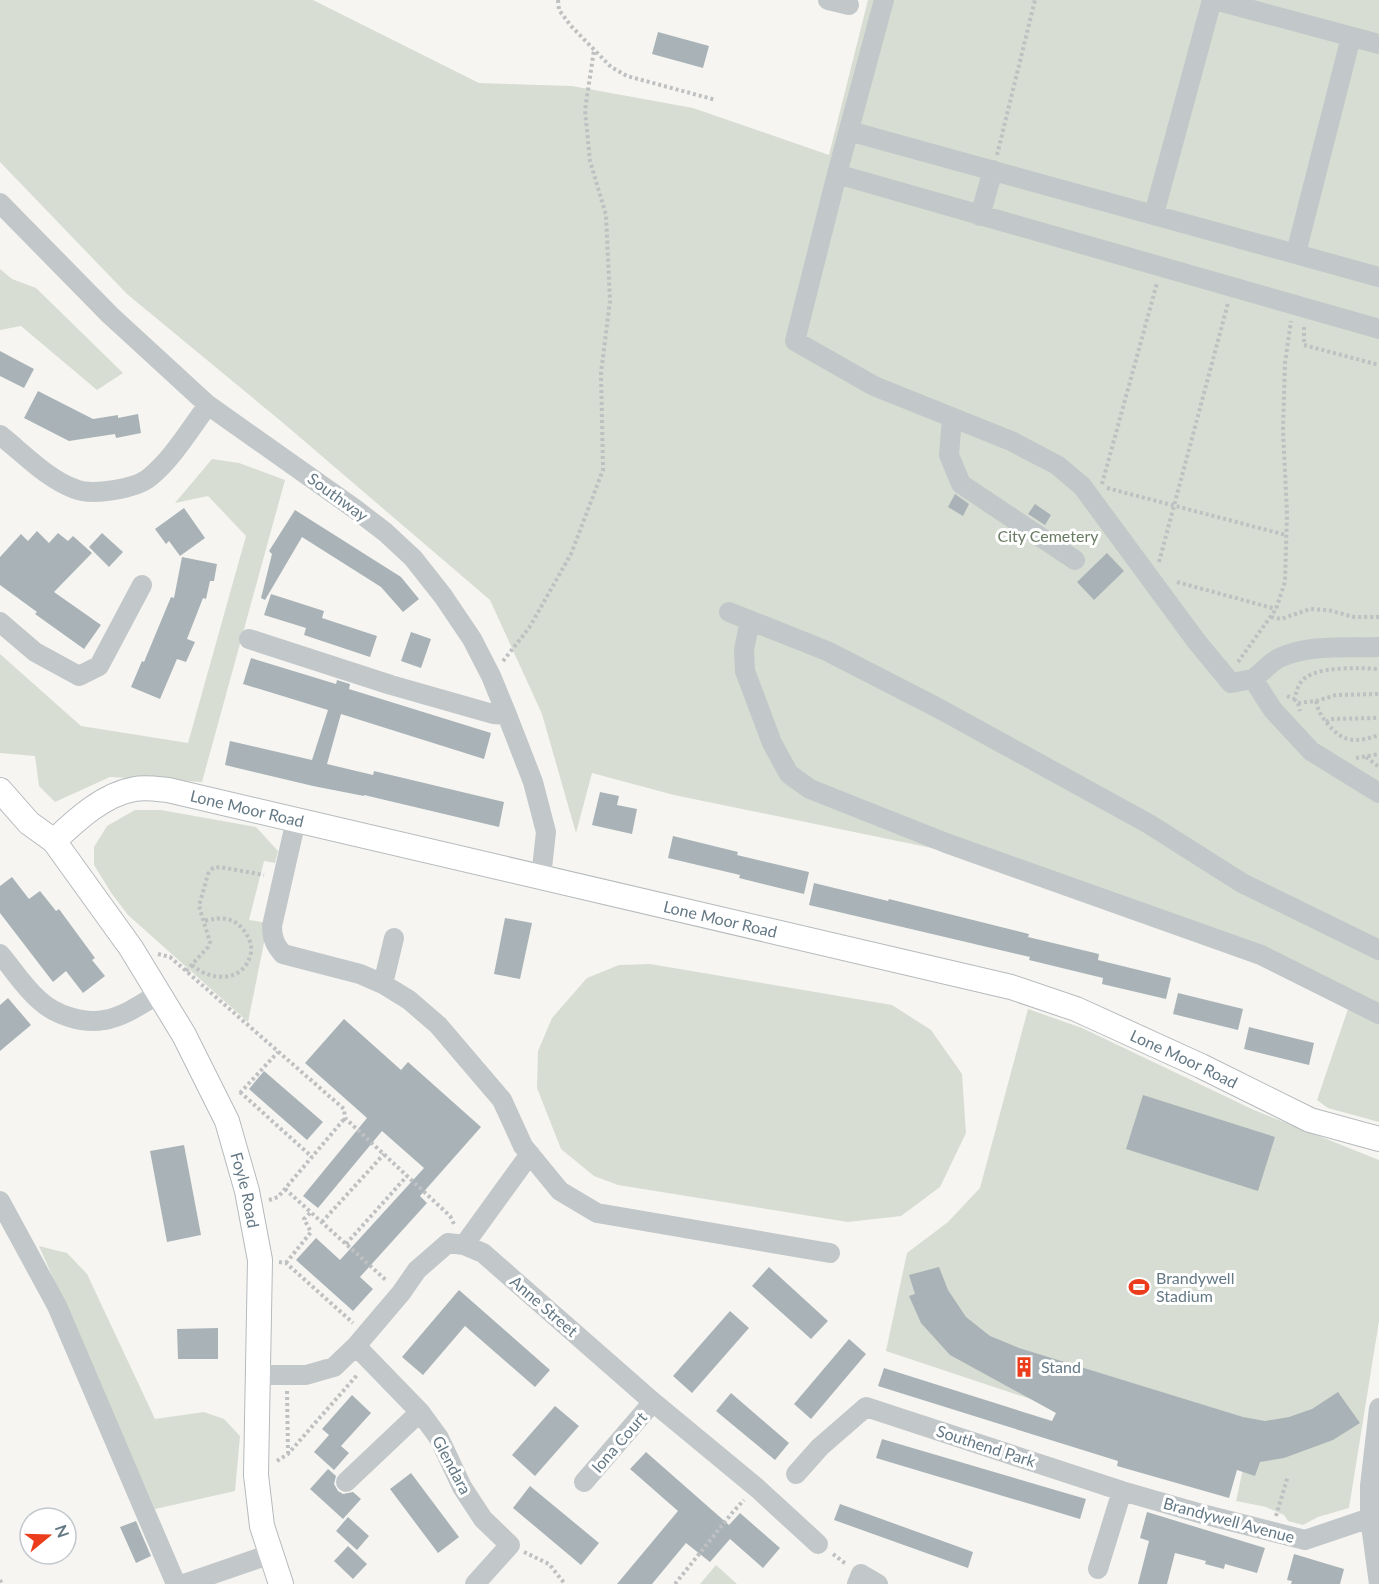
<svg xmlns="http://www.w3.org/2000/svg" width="1379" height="1584" font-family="Lato,sans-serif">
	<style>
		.green { fill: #d7ddd2 }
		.building { fill: #a9b3b7 }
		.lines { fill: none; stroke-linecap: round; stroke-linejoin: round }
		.major-casing { stroke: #b5babd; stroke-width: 26 }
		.path { stroke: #bec0c2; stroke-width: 4; stroke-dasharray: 3 3; stroke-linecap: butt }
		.minor { stroke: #c2c7c9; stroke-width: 20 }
		.major { stroke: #fff; stroke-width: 24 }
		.labels { text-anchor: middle; stroke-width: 6; stroke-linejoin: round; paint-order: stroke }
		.street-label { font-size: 16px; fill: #637884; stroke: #fff }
		.park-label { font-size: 16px; fill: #697b62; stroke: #fff }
		.poi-label { font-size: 16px; fill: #637884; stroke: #fff; text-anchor: start }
	</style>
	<rect width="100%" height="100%" fill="#f6f5f1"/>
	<path class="green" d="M0 0H313L479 83 572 86 693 108 829 155 868 0H1379V1122L1328 1108 1317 1100 1348 1009 1263 966 951 852 674 795 592 773 576 833 542 714 490 600 282 422 127 294 0 162Z
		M0 269 12 279 36 288 123 373 97 390 21 326 0 330Z
		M212 459 239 463 285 480 202 782 110 777 55 802 39 786 35 756 0 753V654L81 726 188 743 246 536 208 496 175 503Z
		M135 810H161L256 827 278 851 275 863 264 861 249 920 268 923 248 1022 128 915 112 894 94 865V847L107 826Z
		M650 964 892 1005 931 1030 962 1074 966 1133 940 1187 901 1216 848 1222 618 1185 594 1176 561 1149 537 1088 538 1051 552 1018 587 978 619 965Z
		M1028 1009 1082 1028 1254 1110 1379 1160V1321L1349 1508 1318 1517 1303 1525 1288 1521 1284 1515 1266 1507 1236 1501 1244 1464 1018 1395 886 1351 907 1253 948 1222 980 1188Z
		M39 1246 67 1253 87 1274 155 1419 204 1412 224 1419 240 1436 235 1491 155 1509Z
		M716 1565 737 1584H700Z"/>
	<path class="building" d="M658 32 709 46 703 68 652 54Z
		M0 351 34 369 24 388 0 376Z
		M38 391 93 419 118 415V418L138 414 141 433 116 438 115 434 69 441 24 418Z
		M955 494 969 504 963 516 948 507Z
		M1035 504 1051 515 1045 525 1028 514Z
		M184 508 205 538 180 556 169 541 166 544 155 529Z
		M295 510 401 577 419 599 403 612 381 587 302 537 265 600 261 598 272 554 269 551Z
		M37 531 49 543 58 533 68 541 73 536 92 553 54 592 101 625 84 649 35 614 37 612 0 585V557L21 534 28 541Z
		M102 533 123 552 109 567 89 547Z
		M1107 553 1124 571 1094 600 1077 582Z
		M182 557 217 564 214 581H210L206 599 203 598 187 639 195 642 186 662 177 659 160 699 131 687 142 661 144 662 171 597 174 598Z
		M271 594 324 611 322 618 377 636 370 657 304 635 306 628 264 615Z
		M411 632 431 639 421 668 401 661Z
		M251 658 336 684 337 680 350 684 349 689 491 733 484 759 341 714 327 764 373 775 374 771 504 802 499 827 364 795V796L313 786 225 765 230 741 312 760 328 710 243 684Z
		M600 792 619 796 617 805 637 809 632 834 592 825Z
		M673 836 738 852 737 855 809 872 804 894 739 878 740 875 668 858Z
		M12 877 29 899 40 891 56 911 59 909 95 958 92 960 105 976 83 993 66 971 53 982 0 913V886Z
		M814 883 888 901 889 899 1029 934 1028 937 1099 954 1098 960 1171 978 1166 999 1102 984 1103 978 1029 960 1030 957 809 905Z
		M505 918 532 923 520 979 494 974Z
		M1178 993 1243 1009 1238 1030 1173 1014Z
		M8 998 31 1025 0 1051V1005Z
		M344 1019 401 1070 408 1062 481 1127 420 1196 427 1203 360 1277 373 1289 353 1311 296 1260 316 1238 340 1260 424 1168 382 1131 318 1208 303 1196 367 1118 305 1063Z
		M1249 1027 1314 1043 1309 1065 1244 1049Z
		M264 1071 323 1122 307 1140 249 1089Z
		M1143 1095 1275 1137 1258 1191 1126 1149Z
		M184 1145 201 1235 167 1242 150 1151Z
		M769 1267 828 1321 811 1339 752 1286Z
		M939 1267 948 1290 966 1317 990 1336 1019 1348 1243 1417 1265 1421 1289 1417 1312 1409 1338 1392 1360 1423 1333 1440 1284 1458 1260 1462 1255 1476 1237 1470 1229 1498 1117 1466 1118 1461 878 1386 884 1368 1052 1421 1056 1413 950 1355 921 1323 909 1296 915 1294 909 1275Z
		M459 1290 550 1370 535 1387 465 1326 423 1375 402 1357Z
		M730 1311 749 1328 692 1393 673 1376Z
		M218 1328V1359H178L177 1329Z
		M849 1339 866 1354 811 1419 794 1404Z
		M731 1393 789 1443 775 1460 716 1411Z
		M352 1395 371 1413 341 1446 349 1453 334 1470 314 1452 329 1435 322 1429Z
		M555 1406 579 1426 535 1476 512 1455Z
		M882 1439 1086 1499 1080 1519 876 1458Z
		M646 1452 729 1525 740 1513 780 1548 763 1568 730 1539 710 1562 686 1543 652 1584H617L678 1511 630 1469Z
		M328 1469 336 1476 334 1484 338 1491 343 1494 353 1492 361 1499 343 1519 310 1489Z
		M411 1473 459 1537 438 1553 390 1489Z
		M530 1486 599 1543 581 1565 513 1508Z
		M840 1504 973 1552 968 1568 834 1520Z
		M1147 1512 1265 1548 1257 1573 1225 1564 1224 1569 1205 1564 1206 1561 1175 1553 1167 1584H1138L1149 1541 1140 1538Z
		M348 1517 369 1536 357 1550 336 1531Z
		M136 1521 151 1556 136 1563 120 1527Z
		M348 1546 367 1564 353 1579 334 1561Z
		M1294 1554 1344 1569 1340 1584H1291L1292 1581 1287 1580Z"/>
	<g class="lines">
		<g class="major-casing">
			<g id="major">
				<path id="s1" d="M0 790 29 823 54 841 131 948 184 1035 227 1121 247 1191 260 1260 256 1475 262 1526 281 1584"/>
				<path id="s2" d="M54 841C76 820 104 794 135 789 145 787 158 789 168 790L1011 987 1076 1009 1201 1066 1310 1120 1379 1139"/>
			</g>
		</g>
		<path class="path" d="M558 0 559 10 571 26 611 67 627 76 716 100
			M997 155 1035 0
			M1304 327V345L1379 365
			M1102 484 1157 283
			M1107 488 1286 535
			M1159 562 1228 303
			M1177 582 1276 609
			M1271 617 1281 619 1310 609 1328 610 1354 617H1379
			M503 661 529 628 571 554 603 470 601 373 610 301 606 215 590 161 585 110 594 50
			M1238 662 1276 609 1285 582 1287 514 1283 430 1285 363 1291 321
			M1287 696 1294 699C1297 691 1298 683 1305 678 1320 666 1361 668 1379 669
			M1294 699 1298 703 1300 711
			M1316 701C1318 710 1321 716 1327 723 1343 743 1355 743 1379 735
			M1298 703 1316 701 1336 695 1379 694
			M1326 722 1331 719 1379 718
			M1366 757 1379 767
			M1356 758 1379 754
			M158 954 170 957 344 1109 345 1118 450 1216 455 1226
			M192 965C211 982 244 983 251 953 252 947 250 940 247 935 236 917 223 916 204 921
			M186 971 208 947 210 942 199 906 208 874 213 868 220 867 264 875
			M240 1092 312 1157
			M240 1093 278 1052
			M285 1189 387 1281
			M269 1200 278 1197 345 1118
			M322 1222 384 1154
			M346 1244 407 1176
			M279 1262 286 1263 353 1323
			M286 1263 311 1232 304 1219 311 1212
			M287 1391 288 1453
			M277 1461 288 1454 358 1374
			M1276 1516 1288 1476
			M524 1552 549 1564 565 1584
			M833 1554 846 1564
			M0 1580 2 1584
			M675 1584 732 1513 744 1500"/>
		<path class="minor" d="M828 0 849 5
			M884 0 837 174 1379 329
			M1215 0 1379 44
			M849 131 1379 277
			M837 174 795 341 874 386 1011 441 1057 465 1082 486 1197 642 1231 683 1253 679
			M0 203 110 315 208 405 355 509 385 532 413 558 443 596 472 639 491 676 507 715 533 782 546 832 541 877
			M1154 214 1212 0
			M980 216 993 170
			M1296 253 1351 37
			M952 418 949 455 961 484 1075 560
			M0 435C23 453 47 479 75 489 92 496 136 489 150 477 173 458 190 429 208 405
			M729 612 827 651 938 708 1149 824 1242 883 1379 950
			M750 620 744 650 745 671 772 743 789 774 810 789 946 843 1261 955 1379 1014
			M0 622 35 652 79 676 99 666 142 585
			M249 639 391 685 493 714 507 715
			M1379 647C1347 648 1308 644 1279 658 1269 663 1262 673 1253 679L1273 710 1311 751 1379 793
			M296 820 272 926C272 938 275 945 283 954L360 974 383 984 409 1000 438 1025 502 1100 523 1146 560 1191 597 1213 830 1253
			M0 954C13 969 24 987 39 1000 55 1015 83 1024 104 1020 123 1017 142 1004 158 994
			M383 984 394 938
			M0 1201 57 1306 176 1584
			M464 1245 530 1154
			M356 1346 420 1412 439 1438 462 1487 483 1519 510 1545 475 1584
			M259 1375H306L334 1367 356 1346 401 1293 417 1270 448 1243 464 1245 483 1253 653 1402 757 1488 818 1544
			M796 1474 820 1447 866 1407 1122 1491 1202 1514 1305 1540 1370 1518
			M346 1482 420 1412
			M584 1482 653 1402
			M1098 1569 1122 1491
			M184 1584 271 1554
			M857 1584 861 1574 878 1584
			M1379 1584 1370 1518V1486L1379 1408"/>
		<use href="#major" class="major"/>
	</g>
	<defs>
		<g id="stadium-bare" transform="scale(1.62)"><path d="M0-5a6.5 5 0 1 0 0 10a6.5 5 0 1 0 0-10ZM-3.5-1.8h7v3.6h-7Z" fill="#eb3d1c" stroke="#fff" stroke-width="2.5" paint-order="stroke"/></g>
		<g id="building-bare" transform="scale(1.62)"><path d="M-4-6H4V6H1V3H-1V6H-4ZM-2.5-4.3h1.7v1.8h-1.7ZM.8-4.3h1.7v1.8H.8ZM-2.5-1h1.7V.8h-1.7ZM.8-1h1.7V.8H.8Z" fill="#eb3d1c" stroke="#fff" stroke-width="2.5" paint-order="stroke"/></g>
	</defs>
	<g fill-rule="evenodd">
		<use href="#stadium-bare" x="1139" y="1287"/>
		<use href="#building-bare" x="1024" y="1367"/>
	</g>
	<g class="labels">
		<g class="street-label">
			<text transform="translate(338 497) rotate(36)" y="6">Southway</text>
			<text dy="6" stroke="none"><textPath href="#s2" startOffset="212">Lone Moor Road</textPath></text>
			<text dy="6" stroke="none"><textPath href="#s2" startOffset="698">Lone Moor Road</textPath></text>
			<text dy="6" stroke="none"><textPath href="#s2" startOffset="1184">Lone Moor Road</textPath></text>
			<text dy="6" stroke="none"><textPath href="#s1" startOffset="476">Foyle Road</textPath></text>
			<text transform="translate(544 1306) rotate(41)" y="6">Anne Street</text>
			<text transform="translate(619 1442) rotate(-49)" y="6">Iona Court</text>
			<text transform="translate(986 1446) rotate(18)" y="6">Southend Park</text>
			<text transform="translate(452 1465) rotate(62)" y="6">Glendara</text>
			<text transform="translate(1229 1520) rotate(15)" y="6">Brandywell Avenue</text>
		</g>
		<g class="park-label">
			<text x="1048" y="542">City Cemetery</text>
		</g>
		<g class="poi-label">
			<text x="1156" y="1284">Brandywell<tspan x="1156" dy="18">Stadium</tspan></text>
			<text x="1041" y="1373">Stand</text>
		</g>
	</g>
	<g transform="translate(48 1536) rotate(71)"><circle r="28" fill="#ffffff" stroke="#c1c9ce" stroke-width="1.5"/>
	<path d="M0-4.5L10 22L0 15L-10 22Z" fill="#eb3d1c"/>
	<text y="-9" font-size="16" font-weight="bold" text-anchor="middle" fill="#637884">N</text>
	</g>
</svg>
